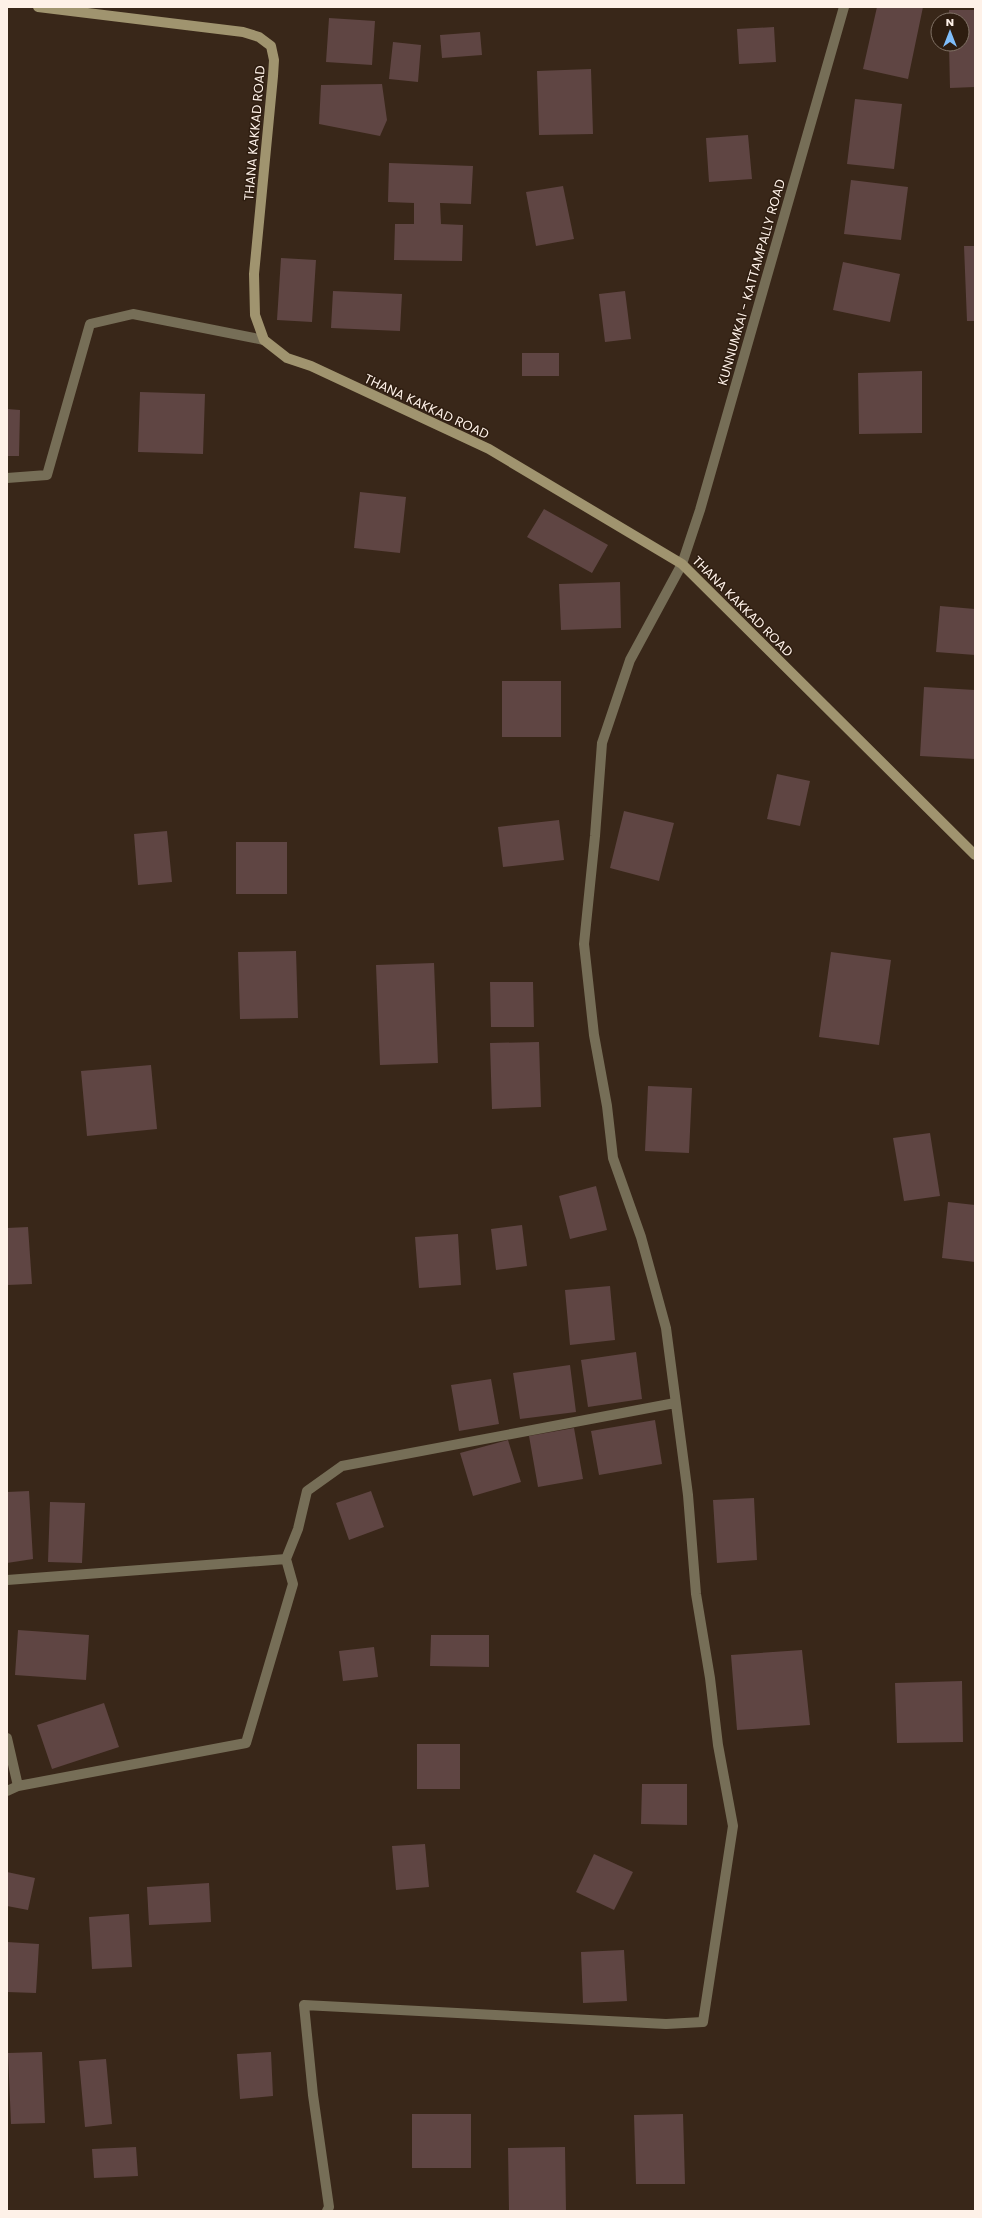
<svg xmlns="http://www.w3.org/2000/svg" width="982" height="2218" font-family="Poppins,sans-serif">
	<style>
		.building { fill: #5f4543 }
		.lines { fill: none; stroke-linecap: round; stroke-linejoin: round }
		.street { stroke: #766e57; stroke-width: 10 }
		.secondary { stroke: #a0946f; stroke-width: 10 }
		.labels { text-anchor: middle; stroke-width: 3; stroke-linejoin: round; paint-order: stroke }
		.street-label { font-size: 13px; fill: #fef1e8; stroke: #2e1d10 }
	</style>
	<rect width="100%" height="100%" fill="#392719"/>
	<path class="building" d="M877 7H923L908 79 863 69Z
		M949 10H975V87L950 88 949 44H962V20H949Z
		M329 18 375 21 372 65 326 62Z
		M774 27 776 62 739 64 737 29Z
		M480 32 482 55 442 58 440 35Z
		M393 42 421 45 418 82 389 79Z
		M591 69 593 134 539 135 537 71Z
		M382 84 387 120 380 136 319 124 321 85Z
		M855 99 902 104 894 169 847 164Z
		M748 135 752 179 709 182 706 138Z
		M389 163 473 166 471 204 440 203 441 224 463 225 462 261 394 260 395 224H414V203L388 202Z
		M851 180 908 187 901 240 844 234Z
		M563 186 574 239 536 246 526 192Z
		M964 246H975V321H967Z
		M281 258 316 260 312 322 277 320Z
		M843 262 900 274 890 322 833 310Z
		M333 291 402 294 400 331 331 328Z
		M625 291 631 339 605 342 599 294Z
		M522 353H559V376H522Z
		M922 371V433L859 434 858 373Z
		M140 392 205 394 203 454 138 452Z
		M7 409 20 410 19 456H7Z
		M360 492 406 497 400 553 354 548Z
		M544 509 608 545 592 573 527 537Z
		M620 582 621 628 561 630 559 584Z
		M940 606 975 609V655L936 652Z
		M502 681H561V737H502Z
		M924 687 975 690V759L920 756Z
		M777 774 810 781 800 826 767 819Z
		M624 811 674 823 659 881 610 868Z
		M559 820 564 860 503 867 498 827Z
		M167 831 172 882 138 885 134 834Z
		M236 842H287V894H236Z
		M296 951 298 1018 240 1019 238 952Z
		M831 952 891 960 879 1045 819 1037Z
		M434 963 438 1063 380 1065 376 965Z
		M490 982H533L534 1027H491Z
		M539 1042 541 1107 492 1109 490 1043Z
		M151 1065 157 1129 87 1136 81 1071Z
		M648 1086 692 1088 689 1153 645 1151Z
		M930 1133 940 1196 904 1201 893 1138Z
		M596 1186 607 1230 570 1239 559 1196Z
		M948 1202 975 1205V1262L942 1258Z
		M522 1225 527 1266 496 1270 491 1229Z
		M28 1227 32 1284 7 1285V1228Z
		M458 1234 461 1285 419 1288 415 1237Z
		M610 1286 615 1340 570 1345 565 1290Z
		M636 1352 642 1399 588 1407 581 1360Z
		M570 1365 576 1412 520 1419 513 1373Z
		M491 1379 499 1424 459 1431 451 1385Z
		M655 1420 662 1464 599 1475 591 1431Z
		M574 1428 583 1479 538 1487 529 1436Z
		M508 1440 521 1482 473 1496 460 1453Z
		M29 1491 33 1559 7 1563V1492Z
		M371 1491 384 1527 349 1540 336 1503Z
		M754 1498 757 1560 717 1563 713 1500Z
		M50 1502 85 1503 82 1563 48 1562Z
		M18 1630 89 1635 86 1680 15 1675Z
		M431 1635H489V1667L430 1666Z
		M374 1647 378 1677 343 1681 339 1651Z
		M802 1650 810 1725 737 1730 731 1655Z
		M962 1681 963 1742 897 1743 895 1683Z
		M104 1703 119 1747 52 1769 37 1725Z
		M417 1744H460V1789H417Z
		M642 1784H687V1825L641 1824Z
		M425 1844 429 1887 396 1890 392 1846Z
		M594 1854 633 1872 614 1910 576 1892Z
		M7 1872 35 1878 28 1910 7 1906Z
		M209 1883 211 1922 149 1925 147 1887Z
		M129 1914 132 1967 92 1969 89 1917Z
		M7 1942 39 1944 36 1993 7 1992Z
		M624 1950 627 2001 583 2003 581 1952Z
		M42 2052 45 2123 11 2124 8 2053Z
		M271 2052 273 2096 240 2099 237 2054Z
		M106 2059 112 2124 85 2127 79 2061Z
		M412 2114H471V2168H412Z
		M683 2114 685 2184H636L634 2115Z
		M136 2147 138 2176 94 2178 92 2149Z
		M565 2147 566 2211H509L508 2148Z"/>
	<g class="lines">
		<path class="street" d="M7 478 47 475 90 324 133 314 264 340
			M7 1580 286 1559 298 1529 307 1491 342 1466 675 1403
			M7 1738 18 1786 7 1791
			M18 1786 246 1743 293 1584 286 1559
			M327 2211 329 2207 313 2095 304 2005 666 2024 703 2022 733 1826 718 1745 710 1678 696 1594 688 1495 666 1328 641 1237 613 1158 607 1106 594 1035 584 944 595 836 602 743 630 660 682 564 700 510 844 7"/>
		<path class="secondary" d="M38 7 243 32 259 37 271 46 274 60 273 76 254 274 255 315 264 340 287 358 311 366 489 449 682 564 975 855"/>
	</g>
	<g class="labels">
		<g class="street-label">
			<text transform="translate(254 133) rotate(-85)" y="5">THANA KAKKAD ROAD</text>
			<text transform="translate(751 282) rotate(-74)" y="5">KUNNUMKAI - KATTAMPALLY ROAD</text>
			<text transform="translate(427 406) rotate(25)" y="5">THANA KAKKAD ROAD</text>
			<text transform="translate(743 606) rotate(45)" y="5">THANA KAKKAD ROAD</text>
		</g>
	</g>
	<rect width="982" height="2218" fill="none" stroke="#fef1e8" stroke-width="16"/>
	<g transform="translate(950 32)"><circle r="19" fill="#2e1d10" stroke="#817266"/>
	<path d="M0-3L7 15L0 10L-7 15Z" fill="#7fbdfa"/>
	<text y="-6" font-size="11" font-weight="bold" text-anchor="middle" fill="#fef1e8">N</text>
	</g>
</svg>
